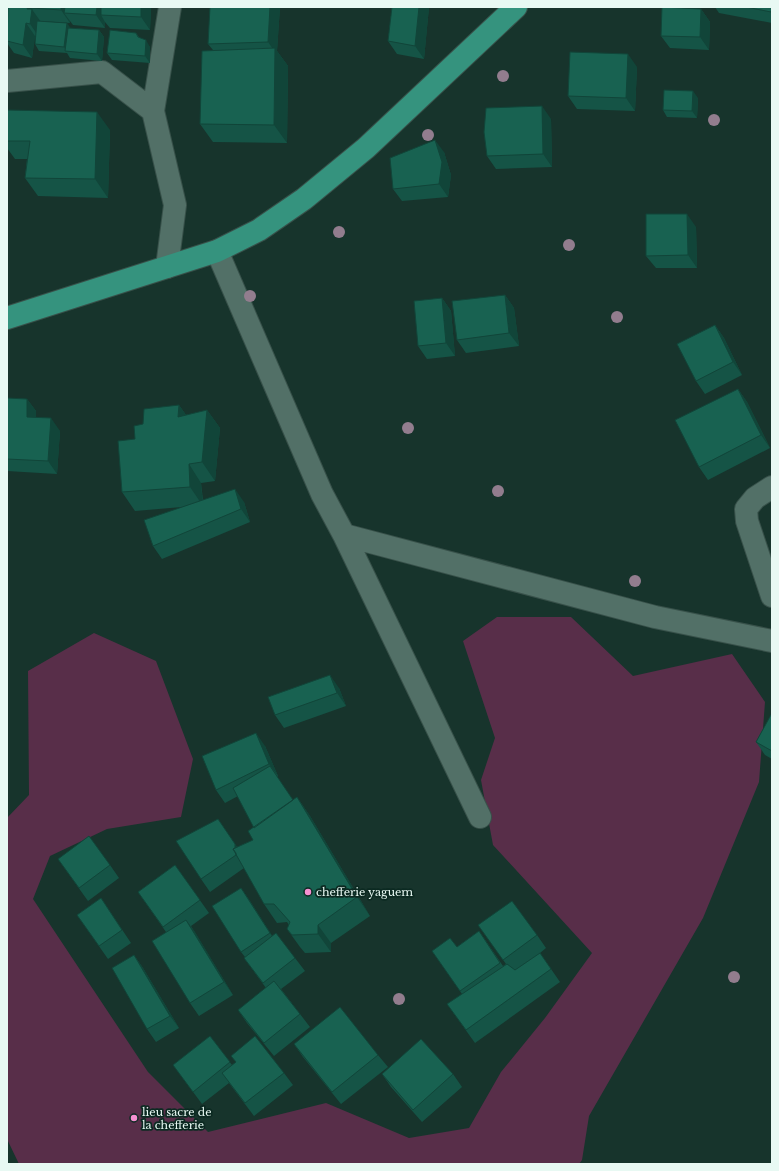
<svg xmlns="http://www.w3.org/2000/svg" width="779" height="1171" font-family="'Libre Baskerville',serif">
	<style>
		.green { fill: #582e49 }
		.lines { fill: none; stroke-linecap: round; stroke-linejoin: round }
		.minor-casing { stroke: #38514a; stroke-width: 24 }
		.major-casing { stroke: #38514a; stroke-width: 24 }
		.minor { stroke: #527067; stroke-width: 22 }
		.major { stroke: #35937e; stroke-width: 22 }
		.tree { fill: #927d8e }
		.wall { fill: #155446 }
		.shaded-wall { fill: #114539 }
		.building { fill: #186251; stroke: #114539 }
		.poi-dot { fill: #f590d1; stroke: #0c2a22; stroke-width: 1.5 }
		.labels { text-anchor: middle; stroke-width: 3.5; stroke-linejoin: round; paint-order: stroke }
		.poi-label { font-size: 11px; fill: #e8f9f3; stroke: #0c2a22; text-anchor: start }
	</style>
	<rect width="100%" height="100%" fill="#17342c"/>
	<path class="green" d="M497 617H571L633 676 732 654 765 702 759 782 703 918 589 1116 582 1160 579 1164H19L7 1139V818L29 795 28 671 94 633 156 661 193 759 181 817 107 829 50 856 33 899 148 1072 208 1132 326 1103 409 1138 469 1128 501 1072 545 1018 592 953 493 845 481 780 495 738 463 641Z"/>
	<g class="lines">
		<g class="minor-casing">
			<path id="minor" d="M7 81 102 72 153 111
				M217 251 322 494 344 535 655 617 772 641
				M167 267 175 205 153 111 170 7
				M772 487 755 498 746 509 747 521 772 596
				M344 535 480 817"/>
		</g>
		<g class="major-casing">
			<path id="major" d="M7 318 217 251 259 230 304 199 366 148 516 7"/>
		</g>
		<use href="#minor" class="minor"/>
		<use href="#major" class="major"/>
	</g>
	<g class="tree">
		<circle cx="503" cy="76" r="6"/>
		<circle cx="714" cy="120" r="6"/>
		<circle cx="428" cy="135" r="6"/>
		<circle cx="339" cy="232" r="6"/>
		<circle cx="569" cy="245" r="6"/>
		<circle cx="250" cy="296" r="6"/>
		<circle cx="617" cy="317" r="6"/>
		<circle cx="408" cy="428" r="6"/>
		<circle cx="498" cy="491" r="6"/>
		<circle cx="635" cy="581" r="6"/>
		<circle cx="734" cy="977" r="6"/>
		<circle cx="399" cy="999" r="6"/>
	</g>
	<path class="wall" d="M8 7H151L150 30 110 28 105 22V28L73 25 70 21V23L40 21 70 28 99 30 104 37 102 61 70 58 67 53 39 51 35 44 36 36H35L32 58 14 53 7 43Z
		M280 7 277 51 288 66 287 143 213 142 200 124 213 50 208 44Z
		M392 7H429L424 59 397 54 388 41Z
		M715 7H772V23L719 13Z
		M701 9 710 22 709 50 670 48 661 36Z
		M136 33 139 37 150 47V63L112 60 107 53Z
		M637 67 635 111 577 109 568 96Z
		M698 98 697 118 667 117 663 110Z
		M7 110 110 130 108 198 38 196 25 178 27 159H15L7 148Z
		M551 119 552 167 496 169 487 156Z
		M444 152 451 175 448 197 402 201 393 189Z
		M696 227 697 268H656L646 256Z
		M505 295 514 308 519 346 466 353 457 340Z
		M442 298 451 311 455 356 427 359 418 346Z
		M715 325 724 338 742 375 705 394 696 381Z
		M738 389 747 402 770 448 708 480 699 467Z
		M7 398 27 399 36 411V417L60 431 57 474 7 471Z
		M179 405 186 415 207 410 220 428 215 481 201 483 203 500 244 502 250 522 162 559 153 546 182 507 135 511 122 492 135 439 143 424Z
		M339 688 346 706 284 728 275 715Z
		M772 713V759L765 755 756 742Z
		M265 746 278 776 277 777 293 800 297 797 310 816 370 916 331 943V952L305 953 300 947 287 929 289 925 287 922 277 923 264 904 244 868 210 892 201 879 218 819 237 847 253 840 254 828 238 796 225 803 216 790Z
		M58 859 110 865 119 878 88 901Z
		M175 865 209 913 191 926 233 995 199 1016 190 1003 166 932 138 892Z
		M241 888 250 901 272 936 295 958 305 971 281 989 300 1014 310 1027 274 1056 247 1023 238 1010 266 988 244 958 245 957 241 952Z
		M101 898 131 943 108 959 77 915Z
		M478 925 537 935 546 948 540 953 560 982 475 1043 447 1004 462 994 432 951 457 947 479 931 503 966 506 964Z
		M134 955 143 968 179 1028 156 1042 147 1029Z
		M210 1036 232 1065 284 1073 293 1085 254 1116 229 1083 202 1104 173 1065Z
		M294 1044 378 1055 388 1067 341 1104 303 1057Z
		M382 1074H453L462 1087 422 1122 391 1087Z"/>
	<path class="shaded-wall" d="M28 7H38L31 8 41 22 39 37 30 24Z
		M61 7H71L64 13 70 21V23L61 10Z
		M97 7H107L101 15 105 22V28L96 15Z
		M141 7H151L150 30 141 17Z
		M270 7H280L277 51 288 66 287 143 274 125 275 52 268 42Z
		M419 7H429L424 59 415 46Z
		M701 9 710 22 709 50 700 37Z
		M26 23 35 36 32 58 23 45Z
		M67 23 72 30 67 51 64 47Z
		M99 30 104 37 102 61 97 54Z
		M146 40 150 47V63L145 56Z
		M628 54 637 67 635 111 626 98Z
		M693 91 698 98 697 118 692 111Z
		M542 106 551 119 552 167 543 154Z
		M97 112 110 130 108 198 95 179Z
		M435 140 444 152 451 175 448 197 439 184Z
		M687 214 696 227 697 268 688 255Z
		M505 295 514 308 519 346 509 333Z
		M442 298 451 311 455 356 446 343Z
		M715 325 724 338 742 375 733 362Z
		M738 389 747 402 770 448 761 435Z
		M27 399 36 411V430L27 417Z
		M179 405 192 424 178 417Z
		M207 410 220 428 215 481 202 462Z
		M51 418 60 431 57 474 48 461Z
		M189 464 201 483 203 506 190 487Z
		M235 489 244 502 250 522 241 509Z
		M330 675 339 688 346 706 337 693Z
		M256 733 265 746 278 776 269 764Z
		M297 797 310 816 370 916 357 897Z
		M218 819 244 857 245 868 236 855Z
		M241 888 250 901 279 946 270 933Z
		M186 920 195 932 233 995 224 982Z
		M318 925 331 943V952L318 934Z
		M134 955 143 968 179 1028 170 1016Z"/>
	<path class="building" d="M8 7H28L27 9H32L30 24 26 23 23 45 7 41Z
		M31 7H61V10L31 8Z
		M65 7H97L96 15 64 13Z
		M101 7H141V17L101 15Z
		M210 7H270L268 42 208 44Z
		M392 7H419L415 46 388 41Z
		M662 7 701 9 700 37 661 36Z
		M746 7H772V8L771 12Z
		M37 21 67 23 64 47 35 44Z
		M68 28 99 30 97 54 65 51Z
		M110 30 136 33 138 37 146 40 145 56 107 53Z
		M275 48 274 125 200 124 202 51Z
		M570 52 628 54 626 98 568 96Z
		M664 90 693 91 692 111 663 110Z
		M542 106 543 154 487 156 484 132 486 108Z
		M7 110 97 112 95 179 25 178 30 141H7Z
		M435 140 442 162 439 184 393 189 390 158Z
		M646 214H687L688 255 646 256Z
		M505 295 509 333 457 340 452 301Z
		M442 298 446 343 418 346 414 301Z
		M715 325 733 362 696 381 677 344Z
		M738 389 761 435 699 467 675 420Z
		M7 398 27 399V417L51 418 48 461 7 459Z
		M179 405 178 417 207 410 202 462 189 464 190 487 122 492 118 441 135 439 134 426 143 424 144 409Z
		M235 489 241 509 153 546 144 520Z
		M330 675 337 693 275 715 268 697Z
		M772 713V751L756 742Z
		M256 733 269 764 216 790 202 756Z
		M270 766 293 800 254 828 233 788Z
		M297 797 357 897 318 925V934L292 935 287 929 290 922 274 904H264L233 849 253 840 248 831Z
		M218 819 235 844V848L233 849 236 853V855L201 879 176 841Z
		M89 836 110 865 79 888 58 859Z
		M175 865 200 900 163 927 138 892Z
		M241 888 270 933 241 952 212 906Z
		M101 898 122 930 99 946 77 915Z
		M512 901 537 935 503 960 478 925Z
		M186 920 224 982 190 1003 152 941Z
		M479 931 500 963 460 991 432 951 450 938 457 947Z
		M276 933 295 958 263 983 244 958Z
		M540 953 551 969 466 1030 447 1004 507 964 515 970Z
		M134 955 170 1016 147 1029 112 968Z
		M274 981 300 1014 264 1043 238 1010Z
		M340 1007 378 1055 332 1092 294 1044Z
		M210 1036 230 1062 193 1092 173 1065Z
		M255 1036 284 1073 245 1103 222 1073 236 1062 231 1056Z
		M421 1039 453 1074 413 1110 382 1074Z"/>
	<g class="poi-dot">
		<circle cx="308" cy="892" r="4"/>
		<circle cx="134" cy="1118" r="4"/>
	</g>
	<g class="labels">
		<g class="poi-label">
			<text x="316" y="896">chefferie yaguem</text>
			<text x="142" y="1116">lieu sacre de<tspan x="142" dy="13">la chefferie</tspan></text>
		</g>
	</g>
	<rect width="779" height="1171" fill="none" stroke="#e8f9f3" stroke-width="16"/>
</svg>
